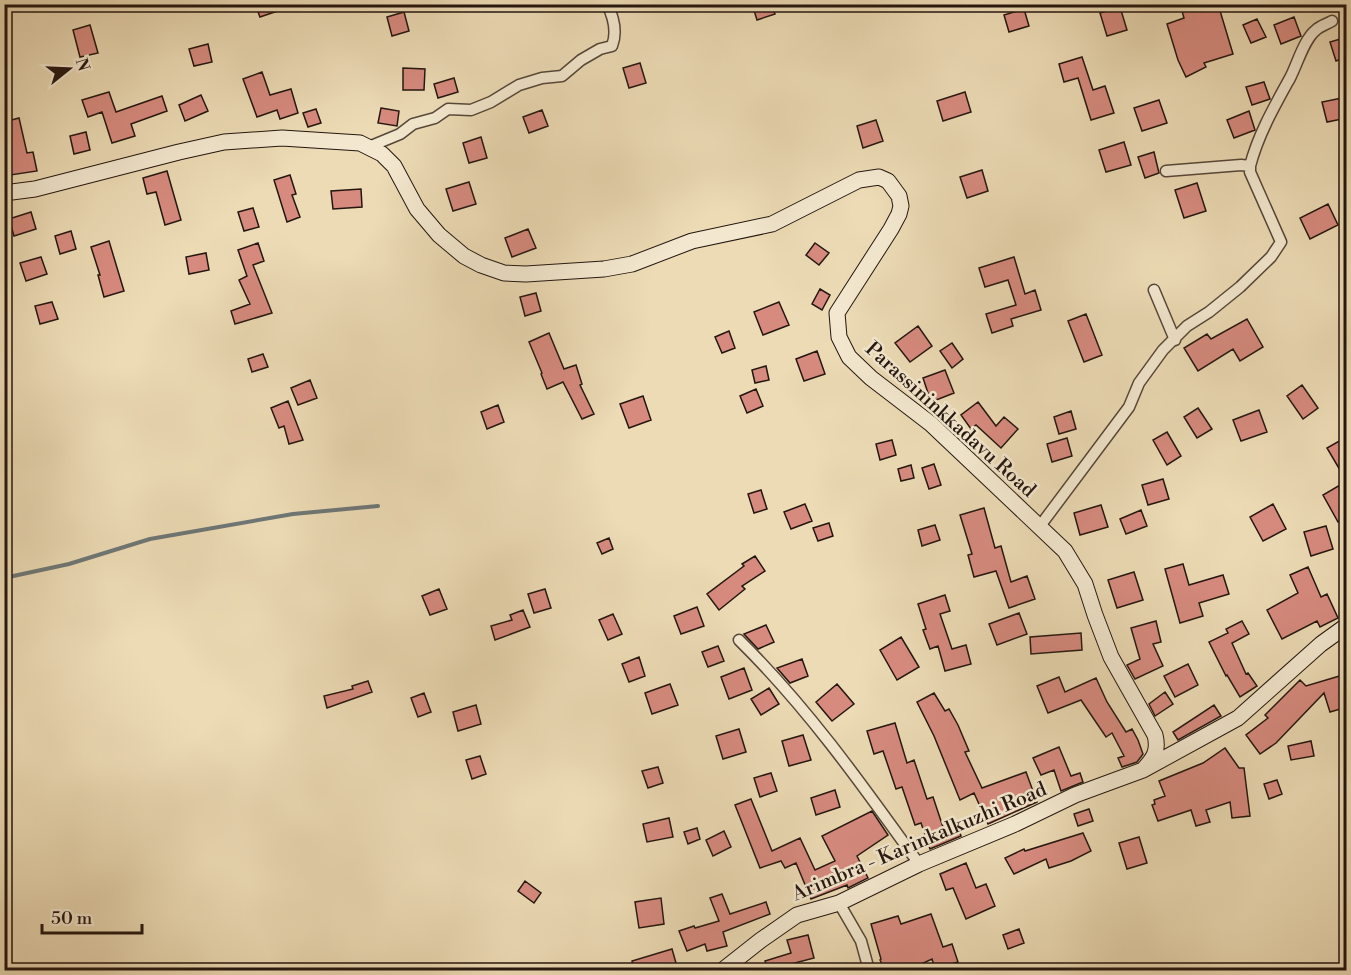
<svg xmlns="http://www.w3.org/2000/svg" width="1351" height="975" font-family="'Libre Bodoni',serif">
	<style>
		.lines { fill: none; stroke-linecap: round; stroke-linejoin: round }
		.stream { stroke: #6e7776; stroke-width: 4 }
		.building { fill: #d78b7f; stroke: #24160f; stroke-width: 1.5 }
		.minor-casing { stroke: #564738; stroke-width: 13 }
		.secondary-casing { stroke: #24160f; stroke-width: 17 }
		.minor { stroke: #f3e8cf; stroke-width: 10 }
		.secondary { stroke: #f3e8cf; stroke-width: 15 }
		.labels { text-anchor: middle; stroke-width: 5; stroke-linejoin: round; paint-order: stroke }
		.street-label { font-size: 20px; fill: #24160f; stroke: #f3e8cf }
	</style>
	<rect width="100%" height="100%" fill="#ecdbb5"/>
	<filter id="stains"><feTurbulence type="fractalNoise" baseFrequency=".00333" numOctaves="4"/><feColorMatrix values="0 0 0 0 .2 0 0 0 0 .09 0 0 0 0 .02 0 0 0 .5 -.17"/></filter>
	<radialGradient id="worn" r=".72"><stop offset=".6" stop-color="#630" stop-opacity="0"/><stop offset="1" stop-color="#630" stop-opacity=".3"/></radialGradient>
	<g class="lines">
		<path class="stream" d="M4 578 69 564 150 539 293 514 378 506"/>
	</g>
	<path class="building" d="M255 4H291L292 6 260 17Z
		M752 4H772L775 14 757 20Z
		M1202 4H1218L1233 54 1204 63 1206 67 1186 77 1178 60 1167 24 1184 18 1182 11Z
		M1120 7 1127 30 1107 36 1100 13Z
		M1024 9 1029 26 1009 32 1004 15Z
		M404 12 409 31 392 36 387 17Z
		M1294 17 1301 36 1281 44 1274 25Z
		M1257 19 1266 37 1251 43 1243 25Z
		M90 25 98 53 80 57 73 30Z
		M1347 37V57L1336 61 1330 42Z
		M208 44 212 62 194 66 189 49Z
		M1082 57 1093 90 1105 86 1114 113 1091 120 1078 78 1064 82 1059 64Z
		M640 63 646 83 629 88 623 68Z
		M403 68 425 69 424 90H403Z
		M262 72 270 95 291 89 298 113 280 119 277 110 257 117 243 79Z
		M454 78 458 92 438 98 434 84Z
		M1264 82 1270 99 1252 105 1246 87Z
		M109 92 116 112 162 96 167 111 131 124 135 136 112 143 102 112 88 117 82 100Z
		M965 92 971 112 943 121 937 101Z
		M201 95 208 111 185 121 179 105Z
		M1347 97V118L1327 122 1322 102Z
		M1159 100 1167 123 1142 131 1134 108Z
		M381 108 399 111 397 126 378 123Z
		M316 109 321 123 308 127 303 113Z
		M542 110 548 126 529 133 523 117Z
		M1249 111 1255 130 1234 138 1227 120Z
		M19 118 27 153 33 152 37 171 4 176V157L11 156 4 122Z
		M876 120 883 141 863 148 857 126Z
		M86 132 90 150 74 154 70 136Z
		M481 137 487 158 469 163 463 143Z
		M1124 142 1131 165 1106 172 1099 150Z
		M1154 152 1159 173 1145 178 1138 157Z
		M982 170 988 191 967 198 960 177Z
		M167 171 181 220 165 225 156 192 147 194 143 178Z
		M290 175 296 194 292 195 300 217 287 222 274 180Z
		M469 182 476 204 453 211 446 189Z
		M1197 183 1206 211 1184 218 1175 190Z
		M361 189 362 207 333 209 331 191Z
		M1328 204 1338 225 1310 239 1300 218Z
		M253 208 259 227 244 231 238 212Z
		M31 212 36 229 14 236 9 219Z
		M528 229 536 248 512 257 505 238Z
		M71 231 76 249 60 254 55 236Z
		M109 241 124 291 104 297 98 275H100L91 247Z
		M258 243 264 261 253 265 272 313 235 324 231 311 250 304 239 280 247 276 238 250Z
		M815 243 829 253 819 265 806 255Z
		M206 253 209 270 189 274 186 257Z
		M41 257 47 274 26 281 20 263Z
		M1014 257 1025 294 1035 290 1041 310 1011 319 1013 326 992 333 986 314 1016 305 1008 280 985 287 979 268Z
		M820 289 830 295 822 310 812 304Z
		M536 293 541 311 525 316 520 297Z
		M52 302 58 319 40 324 35 306Z
		M779 302 789 325 763 335 754 312Z
		M1086 314 1102 355 1084 362 1068 321Z
		M1247 319 1263 347 1240 361 1233 349 1198 371 1184 348 1207 334 1211 339Z
		M918 326 932 346 910 362 895 343Z
		M729 331 735 348 722 353 715 337Z
		M549 333 564 369 576 365 582 384 580 385 594 414 582 419 563 382 547 389 541 374 542 373 529 342Z
		M952 343 963 359 952 368 940 351Z
		M817 351 825 374 804 381 796 359Z
		M263 354 268 367 252 372 248 359Z
		M766 366 769 380 755 383 752 370Z
		M945 370 954 393 931 402 923 378Z
		M310 380 317 398 298 405 291 388Z
		M1302 385 1318 408 1303 419 1287 396Z
		M756 389 763 406 747 413 740 396Z
		M643 396 651 420 629 428 620 404Z
		M288 401 303 440 289 444 284 426 279 428 271 408Z
		M978 402 996 426 1004 417 1018 429 1001 448 976 425 971 429 961 415Z
		M498 405 504 422 487 429 481 412Z
		M1198 408 1212 429 1197 438 1184 417Z
		M1259 410 1267 432 1241 441 1233 420Z
		M1071 411 1076 429 1059 434 1054 417Z
		M1167 432 1181 456 1167 465 1153 440Z
		M1067 438 1072 456 1052 462 1047 444Z
		M892 440 896 455 880 460 876 444Z
		M1341 440 1347 449V482L1327 448Z
		M934 464 941 485 929 489 922 468Z
		M911 465 914 478 901 481 898 469Z
		M1163 479 1169 499 1148 505 1142 485Z
		M1340 485 1347 498V517L1338 522 1323 495Z
		M761 490 767 509 754 513 748 494Z
		M805 504 812 521 791 529 784 512Z
		M1273 504 1286 529 1263 541 1250 517Z
		M1101 505 1108 527 1080 535 1074 513Z
		M984 508 995 548 1001 546 1011 582 1027 576 1035 599 1009 608 996 571 974 577 968 555 972 554 960 515Z
		M1141 510 1147 526 1126 534 1120 519Z
		M829 523 833 536 818 541 813 528Z
		M935 525 940 540 922 546 918 530Z
		M1326 526 1333 549 1311 556 1304 532Z
		M609 538 613 549 602 554 597 543Z
		M755 556 765 571 742 586 745 589 719 610 707 594 744 566 742 564Z
		M1183 564 1189 585 1223 575 1229 594 1199 603 1203 616 1180 623 1165 569Z
		M1308 567 1321 597 1327 594 1338 618 1320 627 1317 621 1282 639 1267 610 1298 593 1290 575Z
		M1134 572 1143 600 1117 608 1108 580Z
		M439 589 447 609 430 615 422 596Z
		M545 589 551 608 534 613 528 594Z
		M945 595 950 611 940 614 952 649 966 645 971 664 945 671 938 646 930 649 923 630 926 629 918 604Z
		M697 607 704 626 681 634 674 616Z
		M523 610 530 627 495 640 491 626 512 620 510 615Z
		M1019 613 1027 634 997 645 989 624Z
		M613 614 622 634 608 640 599 620Z
		M1156 621 1161 642 1153 644 1163 666 1135 679 1127 665 1140 659 1131 628Z
		M1242 621 1249 634 1232 643 1246 674 1248 673 1257 686 1240 697 1227 675 1226 676 1209 642 1228 633 1226 629Z
		M766 625 774 642 758 649 744 634Z
		M1081 633 1082 650 1031 654 1030 637Z
		M901 637 919 667 897 680 880 650Z
		M718 646 724 661 708 667 702 652Z
		M639 657 645 676 629 682 622 664Z
		M802 659 808 676 790 683 777 668Z
		M1188 664 1198 685 1175 697 1164 676Z
		M744 668 752 690 729 699 721 677Z
		M1343 675 1347 685V707L1330 712 1324 693 1276 743 1260 754 1246 735 1268 718 1265 715 1300 680 1306 686Z
		M1059 677 1065 692 1096 678 1107 702 1126 732 1132 729 1138 740 1143 754 1137 762 1122 767 1118 758 1124 756 1112 733 1106 737 1081 700 1048 713 1037 686Z
		M368 681 372 692 327 708 324 696 353 689 352 686Z
		M670 684 678 705 652 714 645 693Z
		M837 684 854 704 832 721 816 702Z
		M769 688 779 704 761 715 751 699Z
		M1165 692 1173 704 1155 716 1149 704Z
		M424 693 431 712 418 717 411 698Z
		M934 693 945 711 949 709 958 725 969 751 965 752 982 788 1026 772 1037 802 988 824 974 793 960 800 934 736 917 702Z
		M476 705 481 724 458 731 453 712Z
		M1214 705 1221 716 1178 740 1173 732Z
		M895 723 907 763 914 760 927 799 933 797 944 830 958 826 961 836 930 849 921 823 915 825 902 787 896 789 883 751 874 754 867 731Z
		M739 729 746 752 723 759 716 736Z
		M803 735 811 760 789 766 782 741Z
		M1311 741 1314 756 1291 760 1288 746Z
		M1059 747 1071 776 1080 773 1083 782 1061 791 1054 770 1041 775 1033 758Z
		M1225 748 1239 768H1244L1250 816 1232 818 1230 802 1206 810 1210 822 1196 826 1191 810 1158 821 1152 805 1155 804 1154 800 1165 796 1159 781 1203 763Z
		M480 756 486 774 472 779 466 760Z
		M658 767 663 783 648 788 642 771Z
		M771 773 777 791 760 797 754 778Z
		M1277 780 1282 794 1269 799 1264 784Z
		M835 790 840 807 816 815 811 798Z
		M751 799 772 851 800 838 815 870 835 861 822 836 872 811 888 835 857 856 868 878 848 888 847 885 811 899 796 863 785 868 781 861 760 868 735 805Z
		M1089 809 1093 821 1078 826 1074 814Z
		M669 818 673 837 647 842 643 824Z
		M697 828 700 839 688 844 684 832Z
		M724 831 731 847 713 856 706 840Z
		M1083 833 1091 851 1071 861 1049 868 1046 859 1014 874 1005 858 1024 849 1025 851Z
		M1139 837 1147 863 1127 869 1119 843Z
		M966 863 976 888 986 884 995 906 966 919 953 888 946 890 940 874Z
		M525 881 541 893 534 903 518 891Z
		M722 894 730 914 766 902 770 914 723 932 727 946 707 951 705 944 687 951 679 931 694 926 695 928 719 921 710 898Z
		M661 898 664 924 639 928 635 902Z
		M931 914 943 947 952 944 958 962 935 969 932 959 908 970H885L880 960 881 959 871 924 898 916 901 924Z
		M1019 929 1024 943 1008 949 1003 935Z
		M808 935 814 958 787 965 788 970H768L765 961 791 953 787 940Z
		M672 949 678 970H634L632 961Z"/>
	<g class="lines">
		<g class="minor-casing">
			<path id="minor" d="M371 146 400 134 413 124 435 118 448 109 471 110 491 102 519 85 542 78 562 76 581 60 600 49 612 46C617 33 614 18 607 4
				M1166 171 1241 165 1250 166
				M1154 290 1175 340
				M1040 526 1129 407 1139 383 1163 350 1187 326 1209 312 1240 287 1271 257 1281 242 1250 172V166C1258 135 1274 107 1290 78 1297 65 1304 39 1316 30 1320 26 1327 24 1332 21
				M739 640C808 708 863 786 919 864
				M839 903 861 941 869 970"/>
		</g>
		<g class="secondary-casing">
			<path id="secondary" d="M4 193 35 189 179 152 224 142 282 138 360 143 382 154 394 166 417 209 439 235 464 256 481 265 504 273 526 274 604 269 632 264 692 241 772 224 859 180 879 177 888 181 899 196 901 206 899 214 891 229 837 313 839 337 849 357 871 378 931 424 1065 551 1085 584 1095 615 1111 657 1155 735C1159 751 1154 758 1143 770
				M723 970 761 940 797 915 839 903 919 864 1015 824 1075 795 1143 770 1238 718 1321 644 1346 626"/>
		</g>
		<use href="#minor" class="minor"/>
		<use href="#secondary" class="secondary"/>
	</g>
	<g class="labels">
		<g class="street-label">
			<text transform="translate(951 419) rotate(42)" y="7">Parassininkkadavu Road</text>
			<text transform="translate(919 841) rotate(-23)" y="7">Arimbra - Karinkalkuzhi Road</text>
		</g>
	</g>
	<rect width="1351" height="975" fill="none" stroke="#ecdbb5" stroke-width="24"/>
	<rect x="6" y="6" width="1339" height="963" fill="none" stroke="#24160f" stroke-width="3"/>
	<rect x="12" y="12" width="1327" height="951" fill="none" stroke="#24160f" stroke-width="1.5"/>
	<g transform="translate(69 69) rotate(72)" stroke="#f3e8cf" stroke-width="4.5" paint-order="stroke">
	<path d="M0-4.5L10 22L0 15L-10 22Z" fill="#24160f"/>
	<text y="-9" font-size="16" font-weight="bold" text-anchor="middle" fill="#24160f">N</text>
	</g>
	<path d="M42 924v9h100v-9" fill="none" stroke="#24160f" stroke-width="3"/>
	<text x="51" y="924" font-size="18" fill="#24160f" stroke="#f3e8cf" stroke-width="4.5" paint-order="stroke">50 m</text>
	<rect width="100%" height="100%" filter="url(#stains)"/>
	<rect width="100%" height="100%" fill="url(#worn)"/>
</svg>
